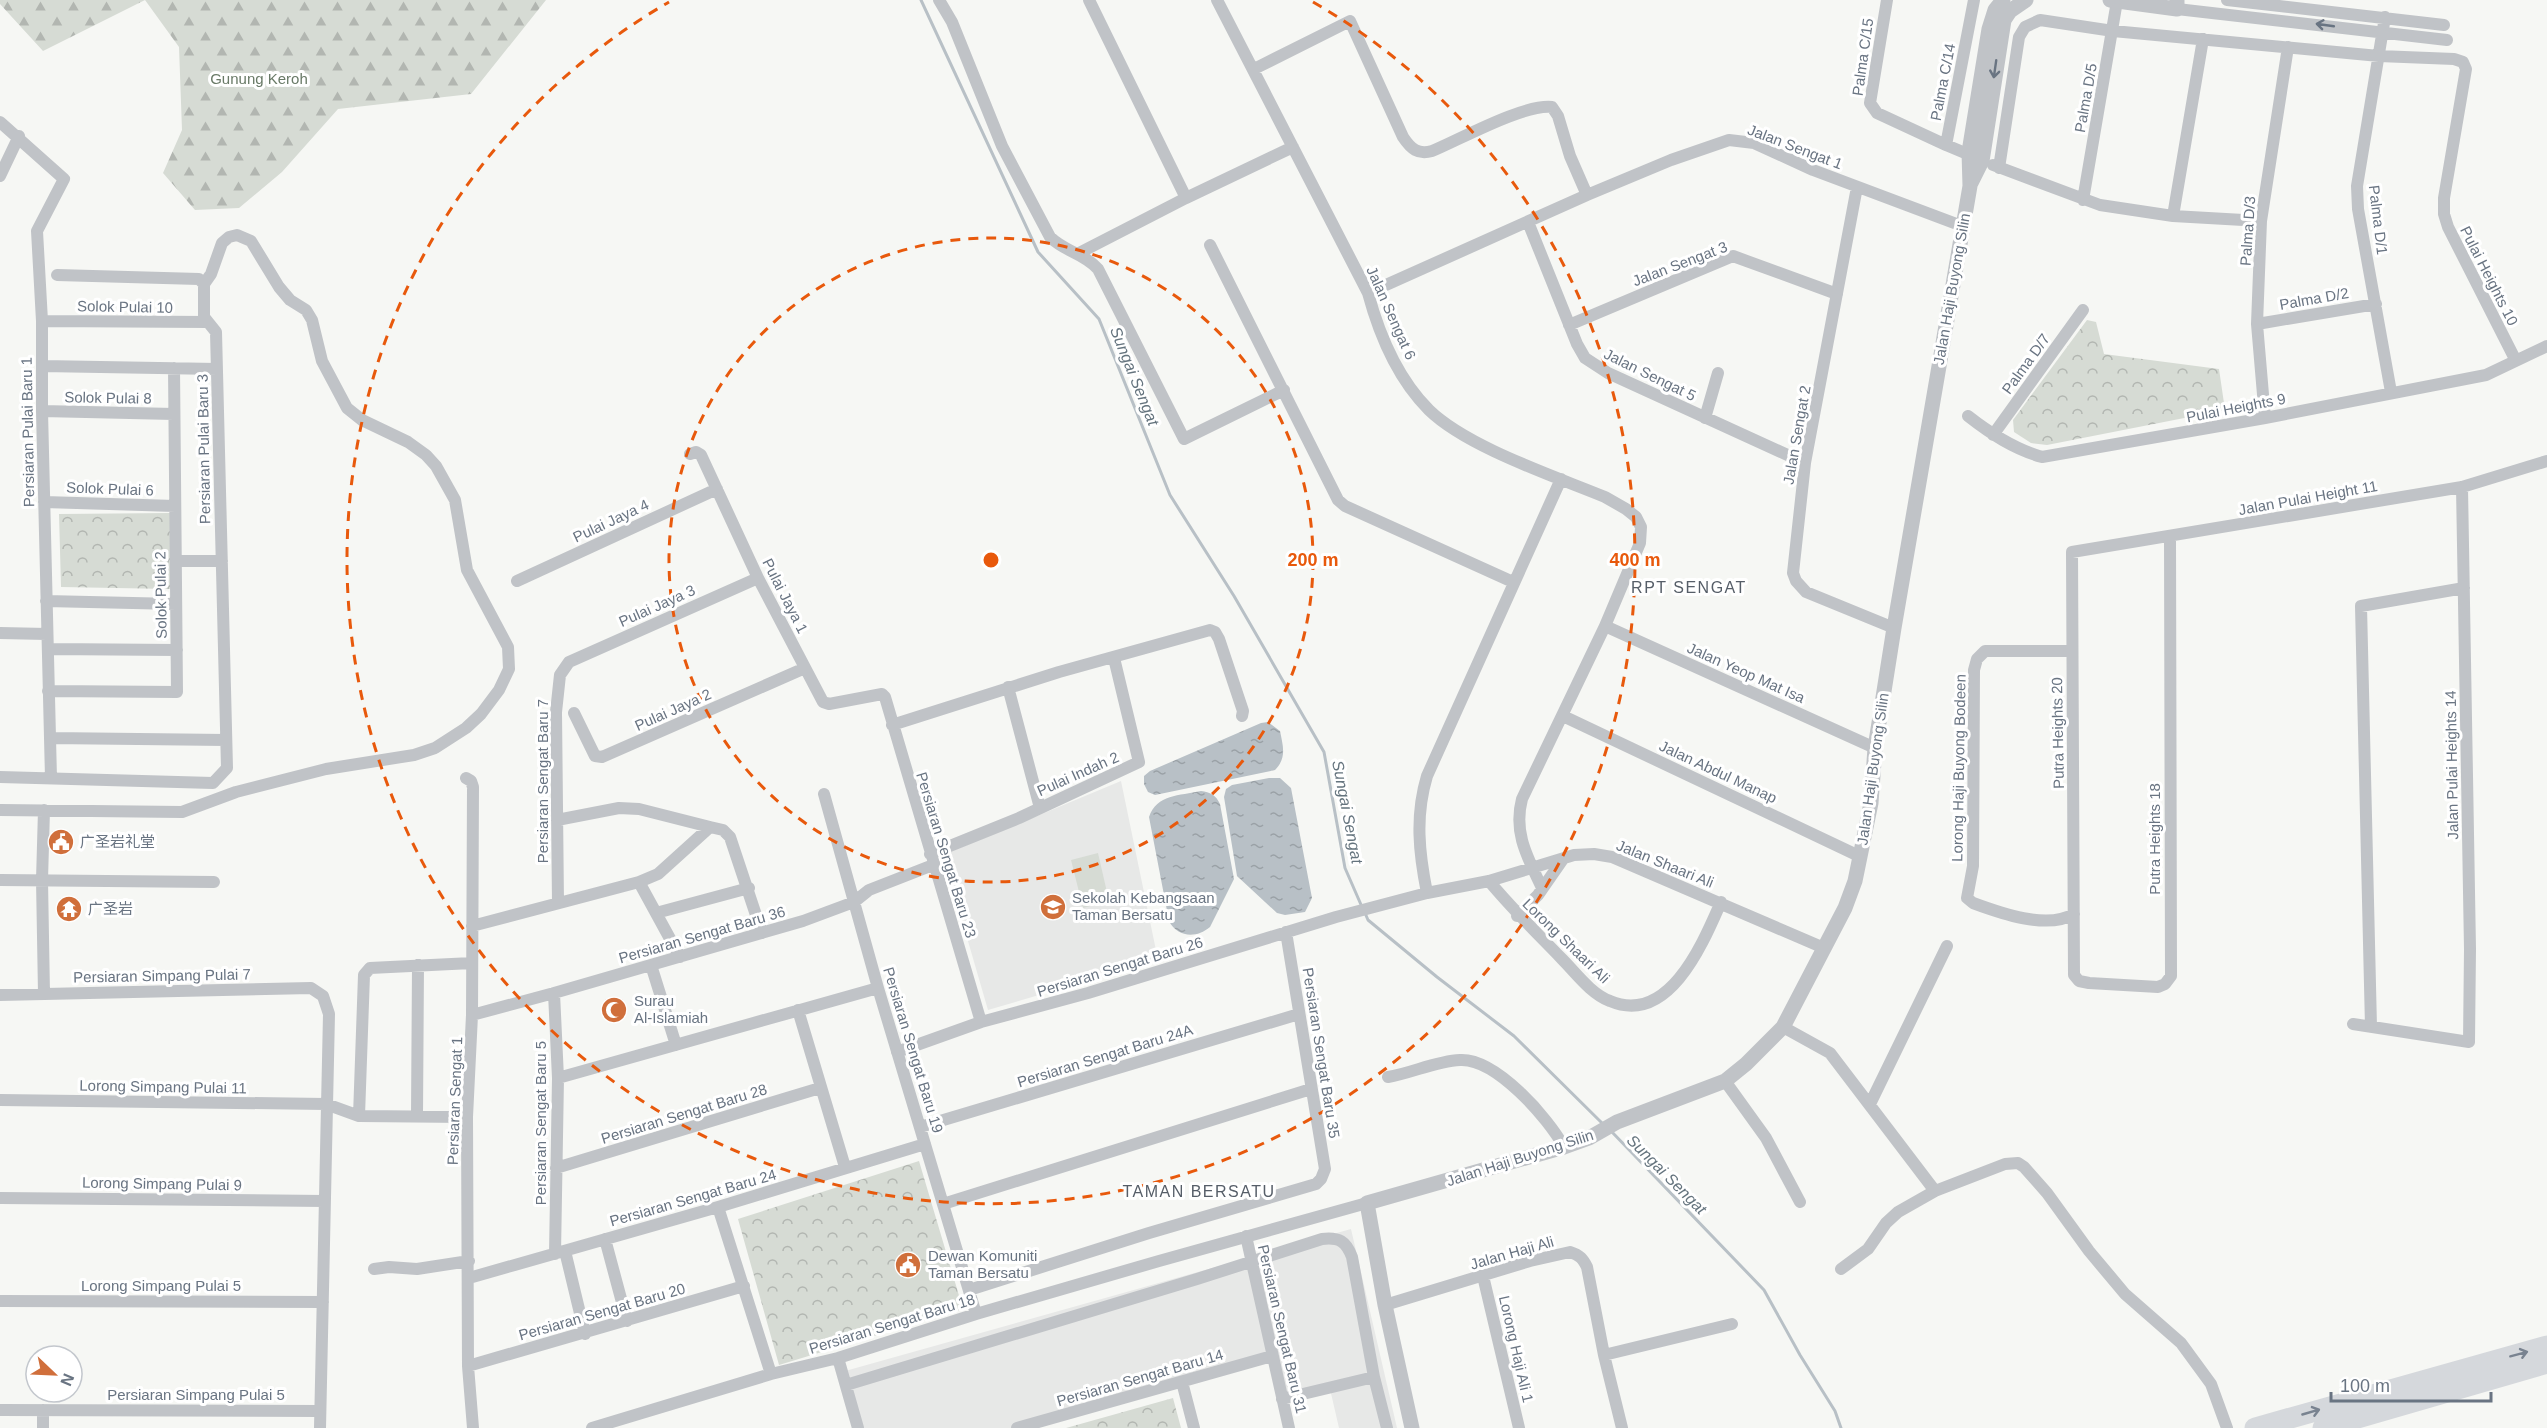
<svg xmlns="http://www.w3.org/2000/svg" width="2547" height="1428" font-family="Helvetica,'Noto Sans SC',sans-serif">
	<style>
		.built { fill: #e7e8e7 }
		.forest { fill: url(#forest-firs) }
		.park { fill: url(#park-crowns) }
		.pitch { fill: #d6dbd4 }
		.water { fill: url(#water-ripples) }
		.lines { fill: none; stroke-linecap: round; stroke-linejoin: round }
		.stream { stroke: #b8c0c6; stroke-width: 3 }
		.minor { stroke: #c0c3c7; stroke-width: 12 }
		.tertiary { stroke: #c0c3c7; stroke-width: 15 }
		.trunk { stroke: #d5d8dc; stroke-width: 21 }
		.oneway { stroke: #697482 }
		.oneway2 { stroke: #798390 }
		.ring { fill: none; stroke: #e8590c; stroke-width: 3; stroke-dasharray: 10 8 }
		.labels { text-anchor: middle; stroke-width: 6; stroke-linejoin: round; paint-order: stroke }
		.street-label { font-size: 15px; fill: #697482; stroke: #fff }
		.park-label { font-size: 15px; fill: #697a67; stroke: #fff }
		.poi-label { font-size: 15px; fill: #697482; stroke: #fff; text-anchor: start }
		.water-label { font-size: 16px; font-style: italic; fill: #65747e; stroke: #fff }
		.neighbourhood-label { font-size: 16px; letter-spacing: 1.5px; fill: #565e68; stroke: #fff }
		.centre { fill: #e8590c; stroke: #fff; stroke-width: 3 }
		.ring-label { font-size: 18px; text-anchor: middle; font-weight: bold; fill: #e8590c; stroke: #fff; stroke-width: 6; stroke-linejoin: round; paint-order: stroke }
	</style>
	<defs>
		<pattern id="forest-firs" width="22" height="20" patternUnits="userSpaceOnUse" patternTransform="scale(1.5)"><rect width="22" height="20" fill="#d6dbd4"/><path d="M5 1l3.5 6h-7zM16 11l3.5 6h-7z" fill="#b2b6b1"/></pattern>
		<pattern id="park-crowns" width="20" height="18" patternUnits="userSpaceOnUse" patternTransform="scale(1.5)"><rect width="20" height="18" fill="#d6dbd4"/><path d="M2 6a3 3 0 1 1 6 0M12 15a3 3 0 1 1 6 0" fill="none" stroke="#b2b6b1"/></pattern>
		<pattern id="water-ripples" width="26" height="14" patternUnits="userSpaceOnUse" patternTransform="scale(1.5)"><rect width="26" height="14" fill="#b8c0c6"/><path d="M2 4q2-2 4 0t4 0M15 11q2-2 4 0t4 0" fill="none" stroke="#9aa1a6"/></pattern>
	</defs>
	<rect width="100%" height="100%" fill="#f6f7f4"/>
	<path class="built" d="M1121 781 1158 960 988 1010 943 855Z
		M1351 1229 1397 1428H1339L1330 1389 1283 1400 1273 1359 1035 1428H855L838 1373Z"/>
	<path class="forest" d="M0 0H546L471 94 338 109 282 172 239 208 195 210 163 173 182 130 179 47 145 0 43 51 0 4Z"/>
	<path class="park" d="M2087 320 2096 322 2104 354 2219 369 2225 410 2047 445 2031 443 2014 432 2013 420Z
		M170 513V589L61 587 59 514Z
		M919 1161 963 1309 779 1365 738 1219Z
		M1173 1398 1181 1428H1066Z"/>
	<path class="pitch" d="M1098 853 1109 901 1083 908 1071 860Z"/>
	<path class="water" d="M1268 722 1280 731C1283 746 1287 758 1275 770L1155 795 1148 792 1144 784V776L1150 771 1261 723Z
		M1269 778H1280L1291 788 1312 898 1305 912 1285 915 1277 913 1237 876 1224 797 1226 789 1232 785Z
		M1201 791C1210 792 1216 795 1220 804L1234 879 1210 927C1196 939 1177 937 1169 921L1149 817C1157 794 1179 796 1201 791Z"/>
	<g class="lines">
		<path class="stream" d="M921 0 1038 252 1099 319 1170 495 1234 596 1324 752 1345 868 1362 907
			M1365 913 1368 920 1437 977 1514 1036 1604 1125
			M1611 1131 1764 1290 1800 1355 1835 1411 1841 1428"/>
		<path class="minor" d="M939 0 952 22 1002 146 1050 237C1065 252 1084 253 1098 269L1184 439 1284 390
			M1089 0 1186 198
			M1217 0 1368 293C1379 334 1398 379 1429 410 1467 447 1554 476 1605 497L1626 509 1636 517 1641 527 1640 543 1605 626 1522 799C1513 833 1528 858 1542 888
			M1887 0 1870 103 1877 113 1946 145
			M1974 0 1946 145 1977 158
			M2227 0 2444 25
			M2177 9 2447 40
			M2385 17 2357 186 2358 209 2391 392
			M1254 69 1350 21 1403 137C1411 149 1418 155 1432 151 1461 139 1523 104 1552 107L1558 116 1570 156 1587 195
			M0 122 64 179 37 231 42 321V411L51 778
			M1993 165 2100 205 2173 216 2261 221
			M1999 168 2019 37 2025 27 2040 20 2113 31 2379 56 2454 59 2463 62 2466 69 2444 198V214L2448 227 2515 359
			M0 176 19 136
			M1857 187 1805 463 1793 573 1796 581 1806 592 1894 628
			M2083 200 2117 1
			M2173 216 2203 39
			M1528 222 1577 344 1585 358 1608 373 1805 463
			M1210 245 1338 500 1345 506 1513 582
			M1079 253 1186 198 1293 147
			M1368 293 1587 195 1671 160 1729 140 1754 143 1813 170 1962 226
			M42 321 208 322
			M2257 324 2376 304
			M1569 325 1733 256 1837 294
			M42 366 217 369
			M42 411 174 414
			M1968 416C1991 434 2014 449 2042 457L2265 418 2486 375 2547 346
			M1705 418 1718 373
			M2265 418 2257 324 2261 221 2288 47
			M1993 435 2083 310
			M690 454 696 452 701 455 758 578 823 702 829 704 882 694 885 697 981 1022
			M44 502 175 506
			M2170 536 2171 976 2165 984 2158 987 2089 983 2079 981 2074 975 2072 552 2462 487 2547 461
			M176 561H222
			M517 581 717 489
			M46 601 176 604
			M1605 626 1875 748
			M0 633 47 634
			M48 649 177 650
			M2071 651H1985L1977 659 1974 670 1973 866 1967 898 1973 903C2000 913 2047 930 2074 914
			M1008 687 1040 808
			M48 691 177 692 174 368
			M574 713 595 756 602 757 805 668
			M1563 716 1861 857
			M892 725 1059 672 1210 630 1215 632 1219 639 1243 711 1242 716
			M50 738 226 740
			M0 777 213 783 227 768 216 332 204 317V284L199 279 57 275
			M466 778 471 781 473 787 472 1015 467 1117 468 1366 473 1428
			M824 794 878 988 976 1314
			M0 810 182 812 236 792 326 769 414 755 435 748 466 728 481 714 499 690 509 669 508 647 467 570 455 500 436 466 426 455 408 442 362 420 347 408 322 361 312 320 306 310 290 300 279 287 251 241 237 235 229 237 222 243 211 274 204 284
			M557 820 619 808 639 809 710 827
			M930 854 1019 818 1139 762 1114 658
			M0 880 214 882
			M1489 881C1512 909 1537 933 1562 959 1576 973 1591 994 1610 1001 1669 1026 1703 943 1721 902
			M639 882 680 957
			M1427 893C1419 853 1415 816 1427 776L1561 479
			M558 903 556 712 560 675 569 662 758 578
			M656 913 749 888
			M1517 916 1538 895 1563 859
			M472 926 639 882 658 874 710 827 723 830 730 837 762 933
			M651 965 676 1045
			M554 993 558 1078 555 1254
			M44 994 42 880 44 810
			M0 995 311 988 323 996 329 1014 320 1428
			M798 1010 845 1167
			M472 1015 554 993 803 921 854 902 869 890 933 865
			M2353 1024 2469 1042 2470 949 2462 487
			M1783 1027 1830 1053 1935 1191 1898 1212 1886 1223 1868 1249 1841 1269
			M2371 1027 2361 606 2464 588
			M897 1052 981 1022 1088 993 1336 917 1427 893 1489 881 1574 855 1594 854 1612 857 1824 948
			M1388 1077C1412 1073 1436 1061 1460 1060 1496 1058 1548 1118 1564 1147
			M558 1078 878 988
			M1725 1081 1766 1138 1800 1202
			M0 1100 326 1104 359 1116 467 1117
			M1870 1104 1947 946
			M359 1116 364 975 370 968 472 963
			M417 1116 418 965
			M920 1127 1299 1014
			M556 1168 820 1088
			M1935 1191 2005 1164 2018 1163 2024 1167 2047 1193 2089 1251 2125 1294 2181 1343 2211 1384 2227 1428
			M0 1198 324 1201
			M943 1204 1311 1089
			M718 1207 771 1374
			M1246 1236 1289 1428
			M605 1239 627 1321
			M565 1251 585 1334
			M374 1269 389 1267 417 1269 469 1261
			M1483 1276 1519 1428
			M469 1278 718 1207 925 1144
			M969 1290 1149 1233 1316 1184 1321 1179 1325 1169 1286 932
			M0 1301 323 1302
			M1385 1305 1530 1261 1570 1252C1580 1255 1583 1259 1587 1267L1604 1355 1622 1428
			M1604 1355 1732 1324
			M838 1358 858 1428
			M468 1366 744 1286
			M1182 1382 1194 1428
			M846 1385 1197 1279 1322 1239C1339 1237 1346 1241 1352 1257L1374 1377 1387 1428
			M1282 1399 1374 1377
			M0 1410 320 1411
			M43 1428V1410
			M592 1428 771 1374 838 1358 976 1314 1159 1261 1367 1203
			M1017 1428 1272 1356"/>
		<path class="tertiary" d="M2110 0 2177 9V0
			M1971 183 1982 161 2004 20 2010 11 2026 0
			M1412 1428 1385 1305 1367 1203 1564 1147 1589 1138 1617 1122 1725 1081 1746 1064 1783 1027 1845 908 1855 881 1871 803 1875 748 1894 628 1970 186 1969 152 1989 29 1995 10 2003 0"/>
		<path class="trunk" d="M2255 1428 2547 1346
			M2323 1428 2547 1363"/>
	</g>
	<defs><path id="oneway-shaft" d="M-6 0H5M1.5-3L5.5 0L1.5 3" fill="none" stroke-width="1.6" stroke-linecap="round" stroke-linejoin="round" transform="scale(1.5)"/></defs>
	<g class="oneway">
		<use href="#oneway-shaft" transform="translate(2325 25) rotate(-172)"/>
		<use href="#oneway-shaft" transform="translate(1995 69) rotate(98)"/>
	</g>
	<g class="oneway2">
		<use href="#oneway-shaft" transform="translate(2519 1354) rotate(-15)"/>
		<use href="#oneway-shaft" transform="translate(2311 1412) rotate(-16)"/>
	</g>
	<g class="ring">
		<circle cx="991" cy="560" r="322"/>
		<path d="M1313 2A644 644 0 1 1 669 2"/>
	</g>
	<defs>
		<g id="civic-disc" transform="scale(1.35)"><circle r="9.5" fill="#d06f3b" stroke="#fff"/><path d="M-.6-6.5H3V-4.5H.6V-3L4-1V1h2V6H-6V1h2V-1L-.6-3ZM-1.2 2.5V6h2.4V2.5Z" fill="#fff"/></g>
		<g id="school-disc" transform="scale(1.35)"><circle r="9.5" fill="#d06f3b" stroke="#fff"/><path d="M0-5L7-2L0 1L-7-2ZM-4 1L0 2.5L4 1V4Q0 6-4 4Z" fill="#fff"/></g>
		<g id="temple-disc" transform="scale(1.35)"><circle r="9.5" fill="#d06f3b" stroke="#fff"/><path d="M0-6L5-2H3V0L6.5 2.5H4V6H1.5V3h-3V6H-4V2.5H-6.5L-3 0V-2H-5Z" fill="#fff"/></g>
		<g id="mosque-disc" transform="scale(1.35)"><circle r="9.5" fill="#d06f3b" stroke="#fff"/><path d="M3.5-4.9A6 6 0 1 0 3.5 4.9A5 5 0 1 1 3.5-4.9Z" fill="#fff"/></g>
	</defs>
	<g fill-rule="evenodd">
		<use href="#civic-disc" x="61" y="842"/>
		<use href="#school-disc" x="1053" y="907"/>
		<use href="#temple-disc" x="69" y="909"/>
		<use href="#mosque-disc" x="614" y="1010"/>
		<use href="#civic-disc" x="908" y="1265"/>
	</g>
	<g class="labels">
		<g class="street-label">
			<text transform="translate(1863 57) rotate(-82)" y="5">Palma C/15</text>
			<text transform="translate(1943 82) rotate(-79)" y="5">Palma C/14</text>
			<text transform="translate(2086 98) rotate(-80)" y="5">Palma D/5</text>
			<text transform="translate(1795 147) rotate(21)" y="5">Jalan Sengat 1</text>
			<text transform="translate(2378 220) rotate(83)" y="5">Palma D/1</text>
			<text transform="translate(2248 231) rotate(-86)" y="5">Palma D/3</text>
			<text transform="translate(1680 264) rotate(-21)" y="5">Jalan Sengat 3</text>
			<text transform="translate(2489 276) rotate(63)" y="5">Pulai Heights 10</text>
			<text transform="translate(1952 289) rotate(-80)" y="5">Jalan Haji Buyong Silin</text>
			<text transform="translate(2314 299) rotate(-10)" y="5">Palma D/2</text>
			<text transform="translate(125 307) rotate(1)" y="5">Solok Pulai 10</text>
			<text transform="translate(1391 313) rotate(66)" y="5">Jalan Sengat 6</text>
			<text transform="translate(2026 364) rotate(-54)" y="5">Palma D/7</text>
			<text transform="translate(1650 375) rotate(26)" y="5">Jalan Sengat 5</text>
			<text transform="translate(108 398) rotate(1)" y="5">Solok Pulai 8</text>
			<text transform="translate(2236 408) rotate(-11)" y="5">Pulai Heights 9</text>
			<text transform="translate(28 432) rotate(-91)" y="5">Persiaran Pulai Baru 1</text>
			<text transform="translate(1797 435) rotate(-80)" y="5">Jalan Sengat 2</text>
			<text transform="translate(204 449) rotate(-91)" y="5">Persiaran Pulai Baru 3</text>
			<text transform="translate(110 489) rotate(2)" y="5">Solok Pulai 6</text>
			<text transform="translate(2308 498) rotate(-10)" y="5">Jalan Pulai Height 11</text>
			<text transform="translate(611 521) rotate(-25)" y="5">Pulai Jaya 4</text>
			<text transform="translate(161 595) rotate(-91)" y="5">Solok Pulai 2</text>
			<text transform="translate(785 596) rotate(63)" y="5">Pulai Jaya 1</text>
			<text transform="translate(657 606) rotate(-24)" y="5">Pulai Jaya 3</text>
			<text transform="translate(1746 673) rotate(24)" y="5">Jalan Yeop Mat Isa</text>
			<text transform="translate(673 710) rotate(-24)" y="5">Pulai Jaya 2</text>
			<text transform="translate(2058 733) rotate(-91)" y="5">Putra Heights 20</text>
			<text transform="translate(2452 765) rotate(-91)" y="5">Jalan Pulai Heights 14</text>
			<text transform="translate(1959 768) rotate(-89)" y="5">Lorong Haji Buyong Bodeen</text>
			<text transform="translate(1873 769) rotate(-82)" y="5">Jalan Haji Buyong Silin</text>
			<text transform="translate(1718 772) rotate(25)" y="5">Jalan Abdul Manap</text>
			<text transform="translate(1078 774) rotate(-24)" y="5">Pulai Indah 2</text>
			<text transform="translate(543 781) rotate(-90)" y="5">Persiaran Sengat Baru 7</text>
			<text transform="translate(2155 839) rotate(-90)" y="5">Putra Heights 18</text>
			<text transform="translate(946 855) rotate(73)" y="5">Persiaran Sengat Baru 23</text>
			<text transform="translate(1665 864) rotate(22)" y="5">Jalan Shaari Ali</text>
			<text transform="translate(702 935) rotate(-16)" y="5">Persiaran Sengat Baru 36</text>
			<text transform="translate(1566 941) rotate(44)" y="5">Lorong Shaari Ali</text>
			<text transform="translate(1120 967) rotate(-17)" y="5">Persiaran Sengat Baru 26</text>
			<text transform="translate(162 976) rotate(-1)" y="5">Persiaran Simpang Pulai 7</text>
			<text transform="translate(913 1050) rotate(73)" y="5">Persiaran Sengat Baru 19</text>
			<text transform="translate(1321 1053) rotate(81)" y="5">Persiaran Sengat Baru 35</text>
			<text transform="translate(1105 1056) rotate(-17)" y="5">Persiaran Sengat Baru 24A</text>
			<text transform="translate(163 1087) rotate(1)" y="5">Lorong Simpang Pulai 11</text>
			<text transform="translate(455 1101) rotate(-88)" y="5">Persiaran Sengat 1</text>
			<text transform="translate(684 1114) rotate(-17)" y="5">Persiaran Sengat Baru 28</text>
			<text transform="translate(541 1123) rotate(-90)" y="5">Persiaran Sengat Baru 5</text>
			<text transform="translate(1520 1158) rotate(-18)" y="5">Jalan Haji Buyong Silin</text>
			<text transform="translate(162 1184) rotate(1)" y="5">Lorong Simpang Pulai 9</text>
			<text transform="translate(693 1198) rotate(-16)" y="5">Persiaran Sengat Baru 24</text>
			<text transform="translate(1512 1253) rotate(-16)" y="5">Jalan Haji Ali</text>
			<text x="161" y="1291">Lorong Simpang Pulai 5</text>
			<text transform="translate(602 1312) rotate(-16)" y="5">Persiaran Sengat Baru 20</text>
			<text transform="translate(892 1324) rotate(-17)" y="5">Persiaran Sengat Baru 18</text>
			<text transform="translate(1282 1329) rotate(77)" y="5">Persiaran Sengat Baru 31</text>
			<text transform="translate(1516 1349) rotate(77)" y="5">Lorong Haji Ali 1</text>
			<text transform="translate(1140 1378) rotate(-16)" y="5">Persiaran Sengat Baru 14</text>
			<text x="196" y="1400">Persiaran Simpang Pulai 5</text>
		</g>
		<g class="park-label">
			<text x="259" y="84">Gunung Keroh</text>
		</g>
		<g class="poi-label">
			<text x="80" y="847">广圣岩礼堂</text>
			<text x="1072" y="903">Sekolah Kebangsaan<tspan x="1072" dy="17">Taman Bersatu</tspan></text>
			<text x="88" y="914">广圣岩</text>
			<text x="634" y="1006">Surau<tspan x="634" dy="17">Al-Islamiah</tspan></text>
			<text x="928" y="1261">Dewan Komuniti<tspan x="928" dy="17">Taman Bersatu</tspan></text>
		</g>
		<g class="water-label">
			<text transform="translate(1135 376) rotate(68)" y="6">Sungai Sengat</text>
			<text transform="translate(1348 812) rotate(79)" y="6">Sungai Sengat</text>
			<text transform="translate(1667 1174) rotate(45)" y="6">Sungai Sengat</text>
		</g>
		<g class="neighbourhood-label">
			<text x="1689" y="593">RPT SENGAT</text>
			<text x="1199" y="1197">TAMAN BERSATU</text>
		</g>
	</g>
	<circle cx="991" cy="560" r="9" class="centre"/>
	<g class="ring-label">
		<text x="1313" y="566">200 m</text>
		<text x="1635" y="566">400 m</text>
	</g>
	<g transform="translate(54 1374) rotate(113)"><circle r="28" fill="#ffffff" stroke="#c3c7cd" stroke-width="1.5"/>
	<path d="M0-4.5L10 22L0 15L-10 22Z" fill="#d06f3b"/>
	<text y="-9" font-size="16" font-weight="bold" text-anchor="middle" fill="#697482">N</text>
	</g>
	<path d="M2331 1392v9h160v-9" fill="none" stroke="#697482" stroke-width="3"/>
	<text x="2340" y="1392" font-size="18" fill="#697482" stroke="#ffffff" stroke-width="4.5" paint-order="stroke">100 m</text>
</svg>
